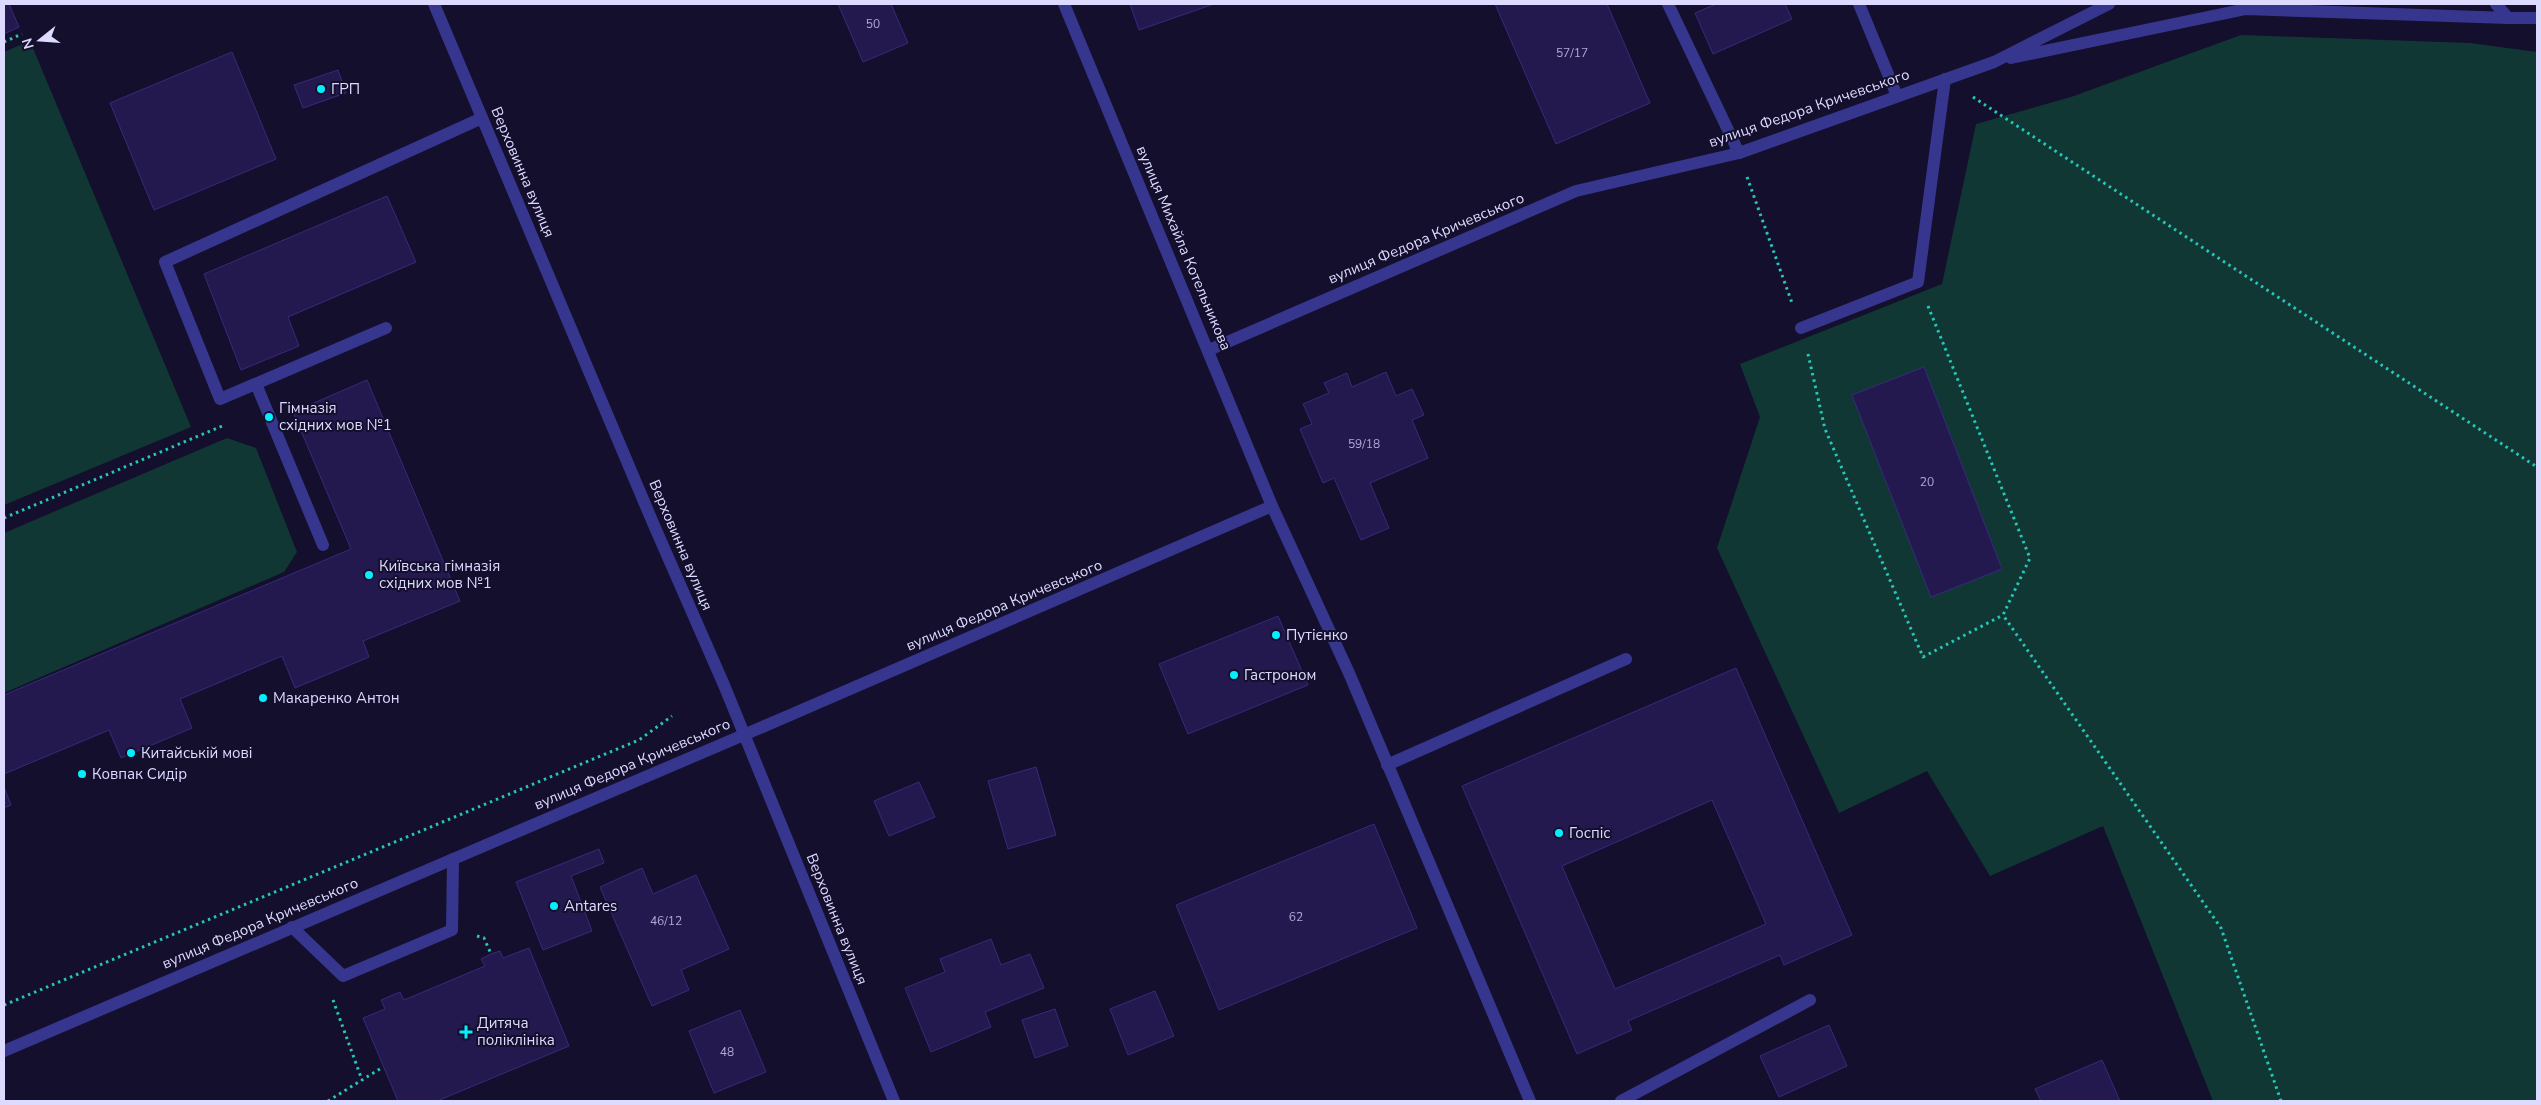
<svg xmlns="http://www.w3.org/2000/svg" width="2541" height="1105" font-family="'Nunito Sans',sans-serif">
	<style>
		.green { fill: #113735 }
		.building { fill: #23194f; stroke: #382a7d; fill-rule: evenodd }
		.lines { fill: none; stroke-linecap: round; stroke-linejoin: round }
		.path { stroke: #26c7b9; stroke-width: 3; stroke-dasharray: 2.5 4; stroke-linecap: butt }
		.lane { stroke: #37368f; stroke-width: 12 }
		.street { stroke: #37368f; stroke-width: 12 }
		.poi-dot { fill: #06edff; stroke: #130f2c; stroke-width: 2 }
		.labels { text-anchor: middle; stroke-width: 4; stroke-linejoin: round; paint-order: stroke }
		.number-label { font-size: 12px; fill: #aeaad3 }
		.poi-label { font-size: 15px; fill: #dddaff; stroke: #130f2c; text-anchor: start }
		.street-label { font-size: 15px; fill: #dddaff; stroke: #130f2c }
	</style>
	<rect width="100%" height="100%" fill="#130f2c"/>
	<path class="green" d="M2241 35 2470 43 2537 52V1101H2213L2103 826 1990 876 1927 771 1839 813 1717 548 1760 417 1740 364 1942 284 1976 124 2071 97Z
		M30 41 191 427 4 505V52Z
		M227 438 256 448 297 552 284 572 4 693V533Z"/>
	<path class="building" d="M4 4H9L19 27 4 34Z
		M838 4H891L908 43 863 62Z
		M1130 4H1214L1139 30Z
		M1495 4H1607L1650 103 1556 144Z
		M1716 4H1785L1792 19 1713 54 1695 13Z
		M232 52 276 159 154 210 110 103Z
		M338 70 346 93 303 108 294 85Z
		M387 196 416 262 288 317 299 346 241 370 204 274Z
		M1924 367 2002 569 1931 597 1852 395Z
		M1386 372 1396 396 1412 389 1424 415 1412 420 1428 458 1370 483 1389 528 1361 540 1334 478 1323 483 1300 429 1312 424 1303 404 1329 393 1324 383 1347 373 1352 387Z
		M367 380 460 601 363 641 369 657 295 688 282 656 180 699 192 728 121 758 109 730 4 774V695L351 549 293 412Z
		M1278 616 1308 685 1188 734 1159 664Z
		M1736 668 1852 935 1784 965 1780 955 1628 1021 1632 1030 1577 1054 1462 786ZM1712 800 1766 924 1615 989 1562 866Z
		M1036 767 1056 835 1008 849 988 781Z
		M919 782 935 817 889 836 874 801Z
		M4 787 11 805 4 808Z
		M1374 824 1417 928 1219 1010 1176 905Z
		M599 849 604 863 571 876 592 931 543 950 516 882Z
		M642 868 653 894 696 875 729 949 681 970 689 990 652 1006 600 887Z
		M991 939 1001 965 1030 954 1044 988 985 1012 991 1027 931 1052 905 988 945 972 940 959Z
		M529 948 569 1046 437 1101H398L363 1018 385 1009 381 1000 400 992 404 1000 485 966 481 959 491 954 500 951 503 958Z
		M1155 991 1174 1036 1128 1055 1110 1009Z
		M1055 1009 1068 1046 1035 1058 1022 1020Z
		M740 1010 766 1072 714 1093 689 1031Z
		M1829 1025 1847 1066 1779 1097 1760 1056Z
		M2102 1060 2120 1101H2041L2035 1089Z"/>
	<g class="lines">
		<path class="path" d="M4 42 22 34
			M1973 97 2537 467
			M1747 177 1792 303
			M1928 306 2030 558 2003 615 2221 928 2281 1101
			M1808 354 1825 429 1923 657 2003 615
			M4 518 222 426
			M477 936 484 938 491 954
			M333 1000 362 1080
			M4 1005 639 740 672 716
			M328 1101 383 1067"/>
		<path class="lane" d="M1668 4 1739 153
			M1859 4 1897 96
			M2508 18H2537
			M386 328 220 399 165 262 482 118
			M1801 328 1918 282 1945 79
			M256 384 323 545
			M1272 506 1349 673 1530 1101
			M1387 765 1626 659
			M292 927 343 976 452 930 453 859
			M1621 1101 1810 1000"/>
		<path class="street" d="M434 4 653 523 724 685 894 1101
			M2496 4 2508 18
			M2011 58 2246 9 2508 18
			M1209 350 1576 191 1739 153 1994 62 2109 4
			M4 1051 788 716 1272 506 1064 4"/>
	</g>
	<g class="poi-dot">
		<circle cx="321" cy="89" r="5"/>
		<circle cx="269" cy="417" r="5"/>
		<circle cx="369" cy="575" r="5"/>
		<circle cx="1276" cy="635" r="5"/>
		<circle cx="1234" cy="675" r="5"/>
		<circle cx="263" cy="698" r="5"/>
		<circle cx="131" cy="753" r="5"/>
		<circle cx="82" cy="774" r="5"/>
		<circle cx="1559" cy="833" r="5"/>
		<circle cx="554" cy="906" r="5"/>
		<path d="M463.5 1024.5h5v5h5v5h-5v5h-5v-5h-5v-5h5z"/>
	</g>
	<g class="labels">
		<g class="number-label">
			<text x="873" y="28">50</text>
			<text x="1572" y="57">57/17</text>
			<text x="1364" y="448">59/18</text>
			<text x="1927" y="486">20</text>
			<text x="1296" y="921">62</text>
			<text x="666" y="925">46/12</text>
			<text x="727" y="1056">48</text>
		</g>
		<g class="poi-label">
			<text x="331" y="94">ГРП</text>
			<text x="279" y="413">Гімназія<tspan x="279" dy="17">східних мов №1</tspan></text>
			<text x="379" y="571">Київська гімназія<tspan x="379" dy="17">східних мов №1</tspan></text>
			<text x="1286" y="640">Путієнко</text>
			<text x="1244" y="680">Гастроном</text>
			<text x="273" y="703">Макаренко Антон</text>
			<text x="141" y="758">Китайській мові</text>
			<text x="92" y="779">Ковпак Сидір</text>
			<text x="1569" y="838">Госпіс</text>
			<text x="564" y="911">Antares</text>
			<text x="477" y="1028">Дитяча<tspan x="477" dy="17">поліклініка</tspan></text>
		</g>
		<g class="street-label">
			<text transform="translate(1809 108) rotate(-19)" y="5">вулиця Федора Кричевського</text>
			<text transform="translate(523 172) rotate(67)" y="5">Верховинна вулиця</text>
			<text transform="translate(1426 238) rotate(-23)" y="5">вулиця Федора Кричевського</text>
			<text transform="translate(1184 248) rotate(67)" y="5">вулиця Михайла Котельникова</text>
			<text transform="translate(681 545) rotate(67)" y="5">Верховинна вулиця</text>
			<text transform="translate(1004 605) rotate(-23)" y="5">вулиця Федора Кричевського</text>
			<text transform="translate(632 764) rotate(-23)" y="5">вулиця Федора Кричевського</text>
			<text transform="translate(837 919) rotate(68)" y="5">Верховинна вулиця</text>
			<text transform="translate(260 923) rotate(-23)" y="5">вулиця Федора Кричевського</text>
		</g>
	</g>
	<rect width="2541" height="1105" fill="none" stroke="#dddaff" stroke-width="10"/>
	<g transform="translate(40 40) rotate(253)" stroke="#130f2c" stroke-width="4" paint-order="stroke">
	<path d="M0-4L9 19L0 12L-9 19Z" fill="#dddaff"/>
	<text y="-8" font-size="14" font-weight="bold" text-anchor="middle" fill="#dddaff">N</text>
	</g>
</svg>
